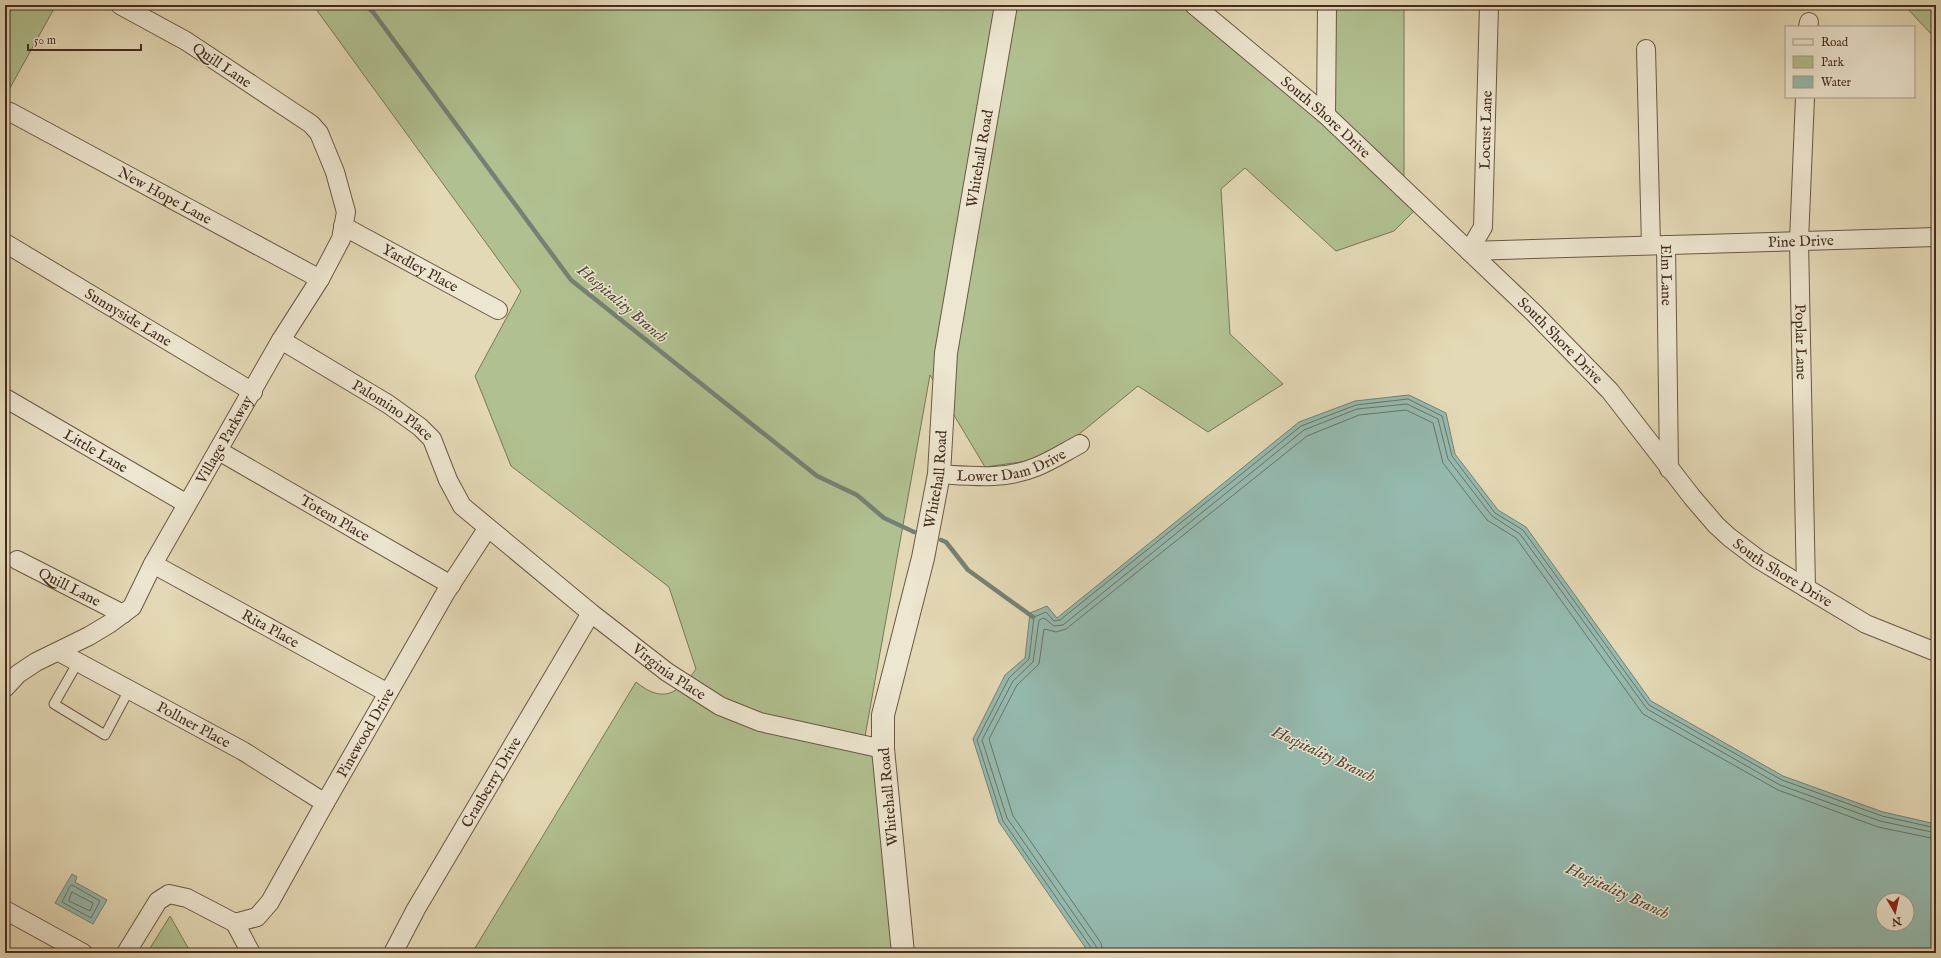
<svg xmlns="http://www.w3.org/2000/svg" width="1941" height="958" font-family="'IM FELL English',serif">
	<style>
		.green { fill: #b1c090; stroke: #7a7657 }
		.water { fill: #95baaf; stroke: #758175; fill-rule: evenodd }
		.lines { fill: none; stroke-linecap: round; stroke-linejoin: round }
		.shore { stroke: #6c7366; stroke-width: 1 }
		.stream { stroke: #758175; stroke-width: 4.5 }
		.service-casing { stroke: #6c5744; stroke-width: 11 }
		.minor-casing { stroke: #6c5744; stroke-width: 20 }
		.tertiary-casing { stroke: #6c5744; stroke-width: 24 }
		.service { stroke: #ede6d0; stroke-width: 9 }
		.minor { stroke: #ede6d0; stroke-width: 18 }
		.tertiary { stroke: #ede6d0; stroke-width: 22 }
		.labels { text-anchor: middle; stroke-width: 3; stroke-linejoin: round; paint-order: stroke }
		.street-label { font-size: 15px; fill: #442c1e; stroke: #ede6d0 }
		.water-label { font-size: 16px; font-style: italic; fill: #54483b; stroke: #ede6d0 }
	</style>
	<rect width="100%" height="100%" fill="#e4d9b6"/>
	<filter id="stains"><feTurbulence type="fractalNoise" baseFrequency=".005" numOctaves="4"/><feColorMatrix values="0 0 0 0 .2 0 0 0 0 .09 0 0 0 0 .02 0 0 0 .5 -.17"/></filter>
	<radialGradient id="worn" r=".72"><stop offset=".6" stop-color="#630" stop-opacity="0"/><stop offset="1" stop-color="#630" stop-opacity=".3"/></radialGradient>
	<path class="green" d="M5 5H56L5 97Z
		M313 5H1195L1330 116 1328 5H1404V184L1423 202 1394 231 1336 251 1245 168 1221 189 1230 334 1283 384 1208 432 1138 386 1050 458 985 467 930 375 862 753 892 756 913 953H472L636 682C663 704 678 694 696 669L669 587 511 466 475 376 521 291Z
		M1904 5H1936V39Z
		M170 916 191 953H147Z"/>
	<path class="water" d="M1409 395 1446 413 1455 454 1498 510 1526 527 1651 701 1783 776 1883 812 1936 824V953H1089L999 822 973 739 1005 675 1025 658 1030 613 1047 606 1057 618 1299 422 1355 401ZM1883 900H1907V924H1883Z
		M72 874 77 877 75 882 107 900 93 924 55 903Z"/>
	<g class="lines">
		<path class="shore" d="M72 885 100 901 91 918 62 902 70 886Z
			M72 892 93 903 90 911 69 901Z
			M1092 953V949L1003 821 977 740 1009 678 1029 659 1034 617 1046 612 1054 621 1060 620 1301 426 1356 405 1408 399 1442 416 1452 456 1495 513 1523 530 1649 705 1782 780 1882 816 1936 828
			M1097 953 1096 946 1007 818 982 740 1013 681 1033 662 1039 620 1044 618 1054 626 1063 625 1304 430 1357 409 1407 404 1438 419 1448 459 1492 516 1520 534 1647 709 1780 785 1880 821 1936 833
			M1103 953 1101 943 1013 816 989 739 1017 685 1039 664 1044 629 1056 632 1066 629 1307 436 1359 415 1406 410 1433 423 1443 463 1487 520 1516 538 1643 714 1778 790 1878 827 1936 839"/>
		<path class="stream" d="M365 5 373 12 571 280 817 476 857 495 884 518 914 532
			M941 540 946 542 968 570 1033 617"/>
		<g class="service-casing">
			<path id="service" d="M78 662 54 704 105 735 129 690"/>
		</g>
		<g class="minor-casing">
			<g id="minor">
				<path id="s1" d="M1194 5 1326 115 1534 313 1610 391 1692 497 1716 525 1729 537 1758 559 1866 624 1936 652"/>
				<path d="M1808 27 1809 22"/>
				<path d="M1646 49 1651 245"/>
				<path id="s2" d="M1805 97 1799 241 1806 588"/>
				<path id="s3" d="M10 112 320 279"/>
				<path d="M1326 115 1327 5"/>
				<path id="s4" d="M343 226 498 310"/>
				<path id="s5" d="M5 243 253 392"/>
				<path id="s6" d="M1666 245 1669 469"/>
				<path id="s7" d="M1469 251 1936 237"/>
				<path id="s8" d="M1469 251 1483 227 1489 5"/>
				<path id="s9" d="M281 340 388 404 420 427 432 439 448 480 462 506 591 613 667 672 720 706 760 722 883 749"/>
				<path id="s10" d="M5 398 187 504"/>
				<path id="s11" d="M219 451 451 585"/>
				<path id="s12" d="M939 474C972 476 1005 480 1036 467 1051 461 1065 452 1080 444"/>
				<path id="s13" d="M17 560 123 614"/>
				<path id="s14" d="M153 564 388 693"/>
				<path id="s15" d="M59 652 243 751 325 803"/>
				<path id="s16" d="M5 688 18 674 36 662 89 636 109 624 132 607 153 564 281 340 320 279 341 239 346 212 335 172 319 133 311 124 186 41 120 5"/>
				<path d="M5 910 83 953"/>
				<path id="s17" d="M235 923 257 917 270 902 325 803 446 592 487 529"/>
				<path d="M235 923 251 953"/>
				<path d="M126 953 158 901 169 894 187 898 235 923"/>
				<path id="s18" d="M393 953 416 909 591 613"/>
			</g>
		</g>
		<g class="tertiary-casing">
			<g id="tertiary">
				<path id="s19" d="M903 953 883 749V715L923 558 939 474 946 353 1006 5"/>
			</g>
		</g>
		<use href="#service" class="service"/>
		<use href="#minor" class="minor"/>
		<use href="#tertiary" class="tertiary"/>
	</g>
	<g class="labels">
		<g class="street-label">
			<text transform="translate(222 65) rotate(34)" y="5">Quill Lane</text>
			<text dy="5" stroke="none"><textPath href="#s1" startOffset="173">South Shore Drive</textPath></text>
			<text dy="5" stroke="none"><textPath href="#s8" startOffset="125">Locust Lane</textPath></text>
			<text dy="5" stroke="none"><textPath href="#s19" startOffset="805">Whitehall Road</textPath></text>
			<text dy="5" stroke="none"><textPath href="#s3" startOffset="176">New Hope Lane</textPath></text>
			<text dy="5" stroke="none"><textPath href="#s7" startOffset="332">Pine Drive</textPath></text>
			<text dy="5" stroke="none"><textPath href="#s4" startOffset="88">Yardley Place</textPath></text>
			<text dy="5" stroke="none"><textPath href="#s6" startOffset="30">Elm Lane</textPath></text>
			<text dy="5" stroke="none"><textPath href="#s5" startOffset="144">Sunnyside Lane</textPath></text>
			<text dy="5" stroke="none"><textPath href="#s1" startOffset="497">South Shore Drive</textPath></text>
			<text dy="5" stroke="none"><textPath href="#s2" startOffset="245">Poplar Lane</textPath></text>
			<text dy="5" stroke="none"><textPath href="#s9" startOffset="132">Palomino Place</textPath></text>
			<text dy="5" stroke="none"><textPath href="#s16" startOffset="343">Village Parkway</textPath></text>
			<text dy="5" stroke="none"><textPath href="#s10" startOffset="105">Little Lane</textPath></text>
			<text dy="5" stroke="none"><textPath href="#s12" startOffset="74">Lower Dam Drive</textPath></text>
			<text dy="5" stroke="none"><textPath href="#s19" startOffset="481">Whitehall Road</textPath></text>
			<text dy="5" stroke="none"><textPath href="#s11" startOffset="134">Totem Place</textPath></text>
			<text dy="5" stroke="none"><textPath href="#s1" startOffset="821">South Shore Drive</textPath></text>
			<text dy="5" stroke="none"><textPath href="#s13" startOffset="59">Quill Lane</textPath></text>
			<text dy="5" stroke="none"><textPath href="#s14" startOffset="134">Rita Place</textPath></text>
			<text dy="5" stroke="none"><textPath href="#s9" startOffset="520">Virginia Place</textPath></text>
			<text dy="5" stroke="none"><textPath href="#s15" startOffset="153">Pollner Place</textPath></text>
			<text dy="5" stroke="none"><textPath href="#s17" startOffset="237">Pinewood Drive</textPath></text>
			<text dy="5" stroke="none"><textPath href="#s18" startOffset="197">Cranberry Drive</textPath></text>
			<text transform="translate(888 797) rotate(-95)" y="5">Whitehall Road</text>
		</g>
		<g class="water-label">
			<text transform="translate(623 303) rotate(40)" y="6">Hospitality Branch</text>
			<text transform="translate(1324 753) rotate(25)" y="6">Hospitality Branch</text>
			<text transform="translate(1618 890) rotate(25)" y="6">Hospitality Branch</text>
		</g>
	</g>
	<rect width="1941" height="958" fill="none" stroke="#e4d9b6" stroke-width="20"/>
	<rect x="6" y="6" width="1929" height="946" fill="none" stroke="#442c1e" stroke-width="2"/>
	<rect x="10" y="10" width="1921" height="938" fill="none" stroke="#442c1e"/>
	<rect x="1785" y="26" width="130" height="72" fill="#ede6d0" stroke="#a99c89"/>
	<rect x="1793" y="39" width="20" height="6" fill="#ede6d0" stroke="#a99c89"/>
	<text x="1821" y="46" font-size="12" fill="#442c1e">Road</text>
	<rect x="1793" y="56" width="20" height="12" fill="#b1c090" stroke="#a99c89"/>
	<text x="1821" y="66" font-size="12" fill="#442c1e">Park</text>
	<rect x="1793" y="76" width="20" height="12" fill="#95baaf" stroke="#a99c89"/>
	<text x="1821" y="86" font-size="12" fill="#442c1e">Water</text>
	<g transform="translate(1895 912) rotate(171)"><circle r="19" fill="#ede6d0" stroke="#a99c89"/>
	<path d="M0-3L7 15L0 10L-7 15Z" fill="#8f2418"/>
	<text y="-6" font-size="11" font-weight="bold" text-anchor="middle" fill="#442c1e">N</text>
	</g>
	<path d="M28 44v6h113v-6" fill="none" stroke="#442c1e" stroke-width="2"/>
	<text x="34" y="44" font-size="12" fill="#442c1e" stroke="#ede6d0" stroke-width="3" paint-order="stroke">50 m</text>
	<rect width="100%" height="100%" filter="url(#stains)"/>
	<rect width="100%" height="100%" fill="url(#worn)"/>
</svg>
